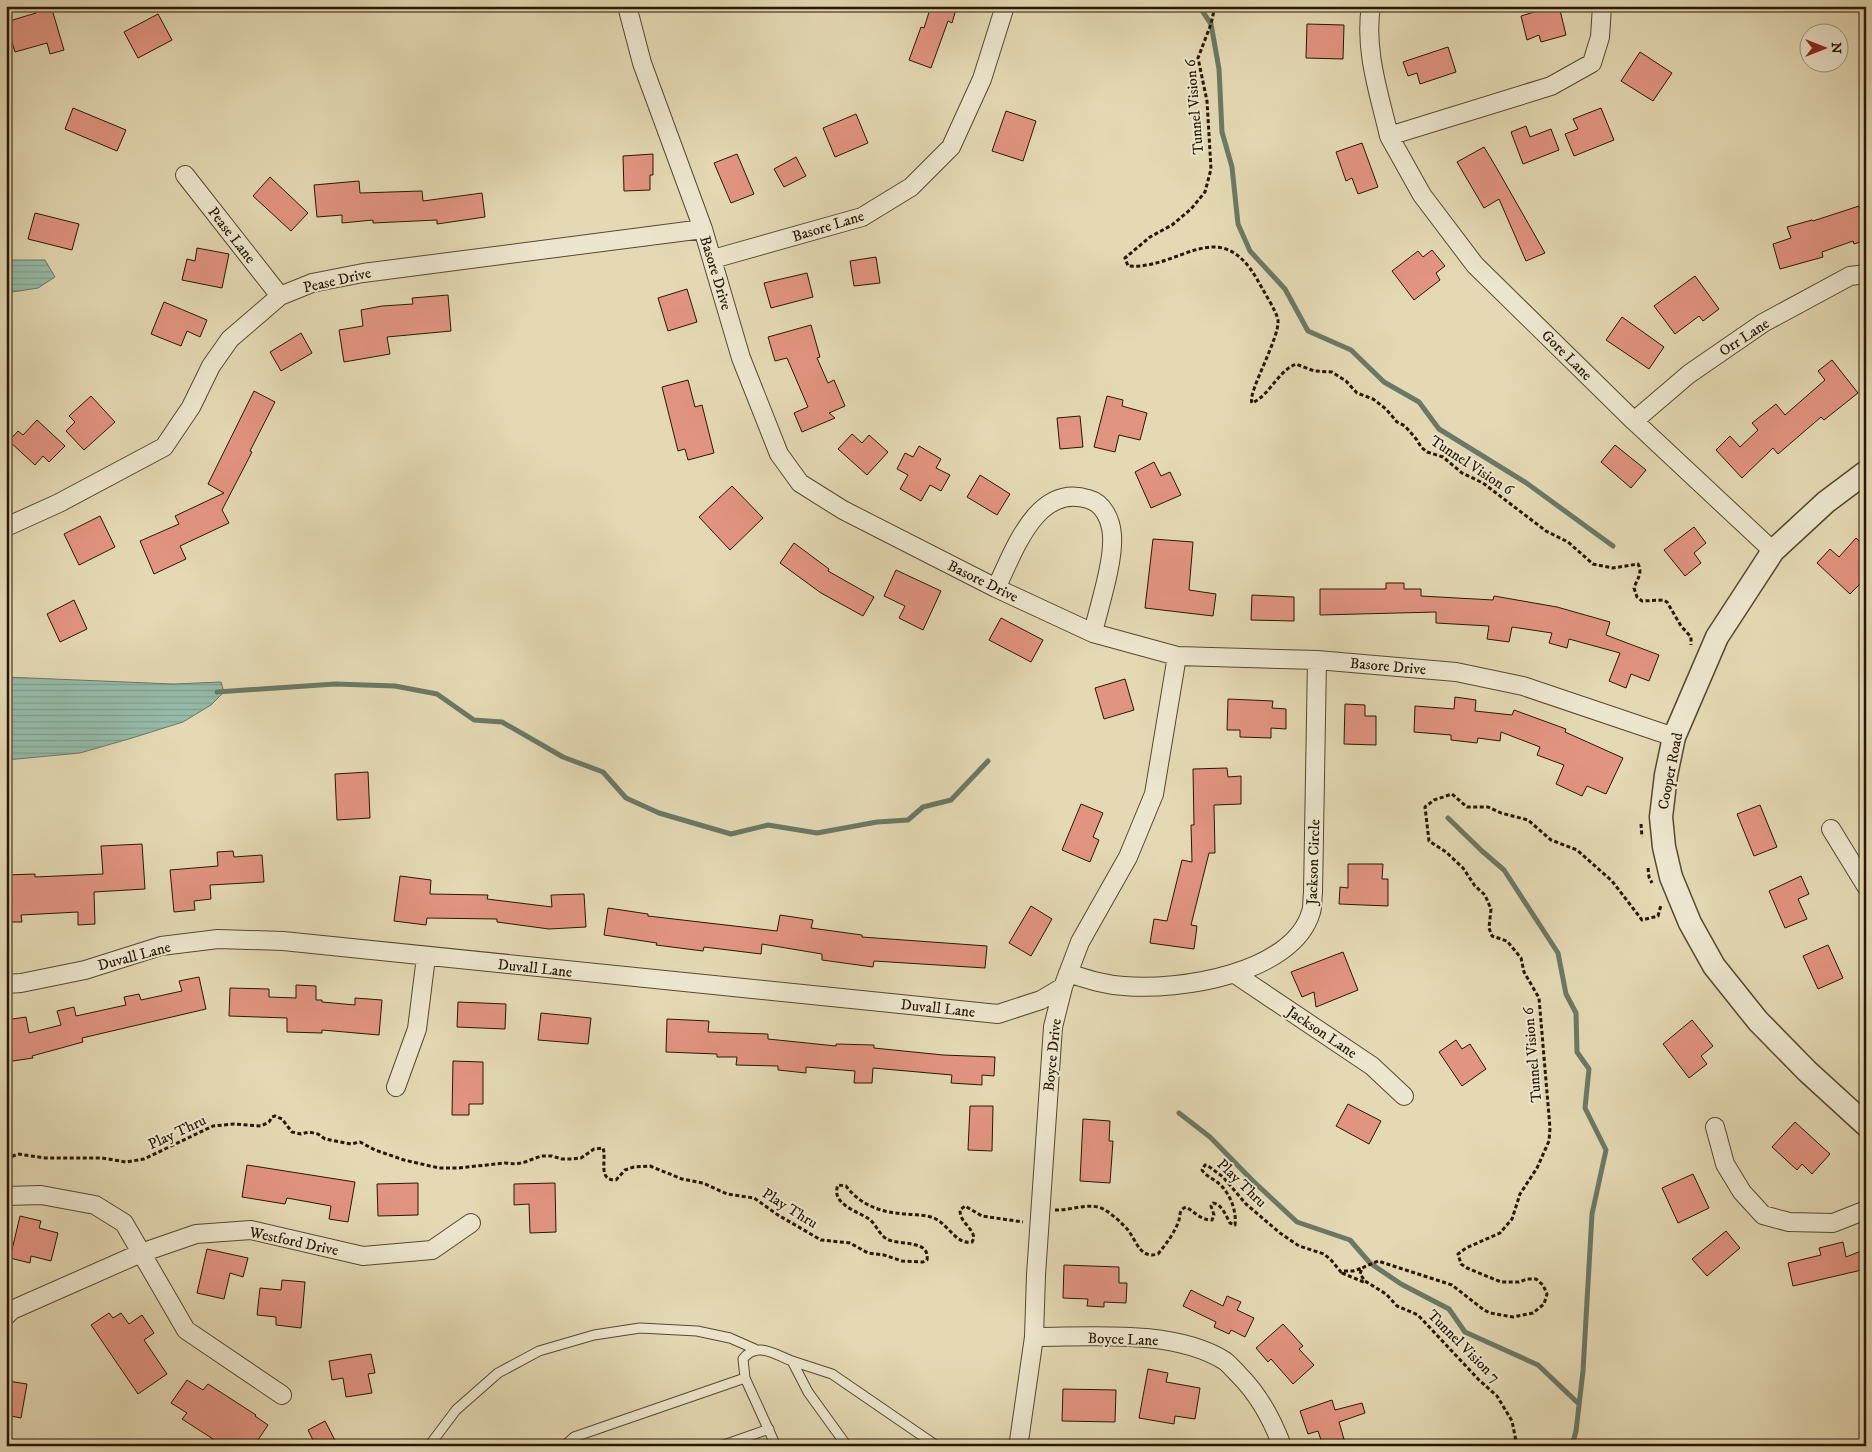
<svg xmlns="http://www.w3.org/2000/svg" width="1872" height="1452" font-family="'IM FELL DW Pica',serif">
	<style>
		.water { fill: url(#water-rules); stroke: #6a7965 }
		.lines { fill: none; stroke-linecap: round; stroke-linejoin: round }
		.stream { stroke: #6a7965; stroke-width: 5 }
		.building { fill: #e29482; stroke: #281700 }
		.service-casing { stroke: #57482d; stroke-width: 11 }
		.minor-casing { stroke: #57482d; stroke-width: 20 }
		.tertiary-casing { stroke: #57482d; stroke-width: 25 }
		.path { stroke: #281700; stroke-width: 3; stroke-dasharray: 4 2.5; stroke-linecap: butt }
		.service { stroke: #ede6ce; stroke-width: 9 }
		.minor { stroke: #ede6ce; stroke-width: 18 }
		.tertiary { stroke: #ede6ce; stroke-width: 22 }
		.labels { text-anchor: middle; stroke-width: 4; stroke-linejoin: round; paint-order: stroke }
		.street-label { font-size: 15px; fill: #281700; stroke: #ede6ce }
	</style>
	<defs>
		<pattern id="water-rules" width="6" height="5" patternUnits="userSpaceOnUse" patternTransform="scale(1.25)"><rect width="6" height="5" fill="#96bba9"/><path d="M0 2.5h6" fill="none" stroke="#81a090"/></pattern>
	</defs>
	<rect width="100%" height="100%" fill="#e4d9b4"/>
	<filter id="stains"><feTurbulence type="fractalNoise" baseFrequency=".004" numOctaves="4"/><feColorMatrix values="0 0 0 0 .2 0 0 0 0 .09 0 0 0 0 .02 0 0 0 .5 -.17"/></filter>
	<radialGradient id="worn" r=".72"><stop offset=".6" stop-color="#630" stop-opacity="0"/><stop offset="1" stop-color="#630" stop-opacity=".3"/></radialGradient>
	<path class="water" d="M6 260H45L55 277 38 288 6 293Z
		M6 677 173 684 221 682 224 692 211 705 183 722 132 738 80 753 6 760Z"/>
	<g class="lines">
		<path class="stream" d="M1199 6 1211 24 1219 69 1222 132 1232 167 1238 224 1250 251 1285 289 1308 331 1351 350 1384 382 1419 402 1439 429 1525 482 1613 546
			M217 692 335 684 395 686 437 694 474 720 502 722 563 757 603 772 626 798 659 813 731 834 768 825 817 833 877 822 908 820 923 807 951 800 988 761
			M1448 818 1482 851 1504 870 1558 953 1566 994 1576 1013 1577 1052 1589 1069 1585 1108 1606 1150 1592 1214 1583 1371 1576 1431 1572 1446
			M1179 1113 1210 1137 1253 1181 1297 1222 1350 1240 1370 1263 1401 1284 1449 1309 1465 1332 1538 1365 1579 1404"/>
	</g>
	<path class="building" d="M34 6H51L64 50 50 54 47 43 15 52 6 22 36 13Z
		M931 6H957L952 23 948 21 931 68 909 60 921 27 924 28Z
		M1554 6H1559L1566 35 1541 42 1539 35 1527 40 1521 16Z
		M158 14 172 40 138 58 124 32Z
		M1307 24 1344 25 1343 59 1306 58Z
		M1448 47 1456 72 1420 84 1417 73 1408 76 1403 62Z
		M1640 52 1672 73 1653 101 1621 81Z
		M73 108 126 130 117 151 65 129Z
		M1601 108 1614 140 1574 156 1565 134 1578 129 1573 119Z
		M1006 111 1036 121 1023 161 992 151Z
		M856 114 868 143 835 157 823 128Z
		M1526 126 1530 137 1551 129 1559 150 1523 164 1511 132Z
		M1362 143 1378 187 1358 194 1352 178 1346 181 1336 152Z
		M1484 147 1496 167 1545 253 1526 261 1499 199 1484 208 1457 162Z
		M653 154V175H650V190L624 191 623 156Z
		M737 154 754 194 731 203 714 163Z
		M796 157 806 176 784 187 774 169Z
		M270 177 308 213 291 231 253 196Z
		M359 181 360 193 422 191 423 201 482 193 485 217 437 224V220L373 223V220L342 223V215L317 217 314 185Z
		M1859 206 1866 225V240L1854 244 1853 241 1822 252 1823 257 1780 269 1773 244 1791 238 1787 227 1812 220 1813 221Z
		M35 213 79 224 72 250 28 239Z
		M197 248 229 254 222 288 182 280 187 259 195 261Z
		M1432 250 1445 266 1436 273 1440 280 1414 300 1392 271 1418 251 1423 257Z
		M876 257 880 283 854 286 850 261Z
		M807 273 813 297 771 308 764 283Z
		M1695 276 1719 309 1703 321 1699 316 1675 334 1654 306Z
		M687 289 697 322 668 331 658 298Z
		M448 295 451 331 387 337 390 354 344 362 339 330 363 326 361 310 382 306 413 304 412 298Z
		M164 302 207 320 200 337 187 331 181 346 151 334Z
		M1622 317 1664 347 1649 369 1606 340Z
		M811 325 820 357 817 358 828 383 834 380 845 406 829 413 835 418 802 432 794 413 808 407 787 358 775 361 768 337Z
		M301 333 312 353 281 371 270 352Z
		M1832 360 1858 393 1824 420 1821 417 1778 454 1773 448 1742 478 1716 450 1730 436 1740 447 1758 430 1752 423 1776 404 1785 415 1825 380 1818 371Z
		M688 380 695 407 702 405 714 453 688 460 685 449 678 451 662 387Z
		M254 391 275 402 250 451 252 452 222 510 229 523 180 546 186 559 154 574 140 541 179 524 175 516 224 493 208 484Z
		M91 396 115 422 84 450 66 431 75 422 69 416Z
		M1107 396 1123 400 1122 406 1147 413 1140 440 1119 435 1115 452 1094 447Z
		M1080 416 1083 447 1060 449 1057 418Z
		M37 420 65 446 49 462 43 456 35 465 9 441 18 431 23 435Z
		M852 434 862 443 869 435 888 452 867 475 838 449Z
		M1615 445 1646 470 1631 488 1601 462Z
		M919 446 941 459 936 468 950 475 941 491 930 485 921 501 900 489 908 475 897 469 905 453 913 457Z
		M1154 462 1161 476 1170 472 1181 495 1151 508 1135 472Z
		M980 475 1010 494 997 515 967 497Z
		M732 486 763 518 730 550 699 517Z
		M100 516 115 547 79 565 64 534Z
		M1694 527 1706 543 1694 553 1701 563 1685 576 1664 550Z
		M1856 538 1866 547V578L1850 594 1817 563 1830 549 1839 557Z
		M1153 539 1193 542 1189 590 1216 594 1213 616 1145 608Z
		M794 543 829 569 828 571 874 597 863 616 821 593 780 563Z
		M896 570 941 591 923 630 899 618 905 606 884 596Z
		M1386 583H1404V589H1421V596L1493 600 1494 596 1557 607 1610 622 1606 635 1659 655 1649 681 1631 674 1626 688 1609 681 1620 653 1569 639 1567 648 1549 643 1552 633 1512 627 1509 642 1487 639 1489 626 1436 623V612L1320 615V589H1386Z
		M1252 595 1294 597V621L1251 620Z
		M74 600 87 629 60 642 47 614Z
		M1001 618 1043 640 1031 662 989 640Z
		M1125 679 1134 710 1104 719 1095 688Z
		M1455 697 1476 700 1475 711 1512 715 1514 710 1566 729 1565 732 1623 758 1606 794 1587 786 1582 796 1556 784 1564 765 1537 755 1540 747 1501 732 1500 741 1478 738 1477 743 1451 740V735L1414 732 1415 706 1454 709Z
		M1228 699 1273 701 1272 708 1286 709V729L1271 728V738L1240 737V730H1227Z
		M1345 704 1365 705V716H1376V745L1344 744Z
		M1227 768 1228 777 1241 776V804L1214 805 1215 853H1209L1191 925 1197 926 1194 949 1150 943 1154 919 1167 921 1182 860 1192 862 1191 825H1194L1193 769Z
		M368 772 370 818 337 820 335 774Z
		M1081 804 1103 813 1093 837 1099 840 1090 862 1062 850Z
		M1760 805 1777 847 1754 856 1737 814Z
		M142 844 145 889 94 892 95 924 78 925V912L21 915 22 922H6V875L35 874V877L103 874 101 846Z
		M233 851 234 857 262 855 264 882 210 885 211 899 194 901 195 910 174 912 170 870 218 866 217 852Z
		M1348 864H1383L1382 879H1388V906L1339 904 1340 887 1348 888Z
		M400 876 431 880 430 894 488 895 487 899 552 907 551 895 584 894 586 927 549 929 497 922V919L427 918 426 925 394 921Z
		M1801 876 1809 894 1798 899 1807 919 1785 928 1769 891Z
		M1031 906 1052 919 1031 956 1009 943Z
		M608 908 648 914V916L777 931 780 915 813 920 811 928 862 935V937L987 946 985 968 874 961 873 967 822 960V954L762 944 761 954 704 947 703 951 656 945 657 943 604 935Z
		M1828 945 1843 978 1818 989 1803 956Z
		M1343 952 1358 990 1316 1007 1314 992 1302 997 1291 972Z
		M199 977 206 1009 82 1038 83 1042 32 1056 33 1058 6 1062V1020L26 1017 29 1033 61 1025 57 1011 74 1007 76 1016 126 1005 124 997 139 994 141 1000 182 991 179 981Z
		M296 985 316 986V1000H322V1002L355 1005V998L382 1000 379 1035 322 1030V1033L287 1032V1018L229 1016 230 988 269 989V997L296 998Z
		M458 1002 506 1004 505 1029 457 1027Z
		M541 1013 591 1018 588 1044 538 1040Z
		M667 1019 709 1021 708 1032 768 1034V1039L836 1046V1044L874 1045V1048L943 1055 995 1057 994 1076 982 1075V1085L951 1083 952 1075 873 1068 872 1083H854L855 1071 806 1067V1073L778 1070V1066L736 1065 737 1057H717V1054L666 1052Z
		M1692 1020 1713 1046 1701 1056 1707 1064 1689 1078 1663 1044Z
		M1456 1040 1462 1049 1470 1044 1486 1069 1462 1086 1439 1052Z
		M453 1061 483 1062V1104H469V1115H452Z
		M1348 1104 1381 1121 1369 1144 1336 1126Z
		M970 1106H993L992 1151 968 1150Z
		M1083 1119 1110 1121 1109 1141H1113L1110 1183 1080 1181Z
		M1795 1122 1830 1154 1812 1174 1802 1164 1797 1170 1772 1147Z
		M247 1165 355 1182 348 1222 329 1219 331 1206 287 1198 285 1204 242 1197Z
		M1693 1174 1709 1208 1678 1223 1662 1188Z
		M418 1183V1215L378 1216 377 1184Z
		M555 1183 556 1232 530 1233 529 1204 514 1205V1184Z
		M20 1216 41 1221 39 1228 58 1233 51 1261 31 1256 30 1263 10 1258Z
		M1726 1231 1740 1248 1707 1276 1692 1259Z
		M1843 1242 1846 1257 1866 1249V1269L1793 1286 1788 1263 1821 1255 1819 1248Z
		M207 1249 248 1258 243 1277 230 1273 224 1299 197 1293Z
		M1064 1265 1119 1267V1283H1127L1126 1303 1104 1302V1307L1087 1306 1088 1299 1063 1298Z
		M282 1280 305 1282 301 1328 276 1325V1317L257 1315 260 1288 281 1290Z
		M1191 1290 1223 1306 1227 1296 1241 1302 1237 1310 1254 1318 1245 1337 1231 1330 1229 1334 1214 1327 1216 1322 1183 1306Z
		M109 1313 113 1318 121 1313 129 1324 142 1315 154 1333 144 1340 167 1374 138 1394 91 1325Z
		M1283 1324 1303 1346 1299 1349 1314 1365 1293 1384 1271 1359 1268 1362 1256 1348Z
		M371 1354 375 1373 368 1374 372 1393 346 1397 343 1378 332 1380 329 1361Z
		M1148 1369 1168 1373 1166 1382 1200 1388 1195 1419 1175 1416 1174 1424 1139 1418Z
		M187 1380 203 1390 208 1384 256 1415 255 1416 268 1425 254 1446H208L213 1439 182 1419 187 1413 171 1403Z
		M8 1381 27 1384 21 1418 6 1415Z
		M1063 1389 1116 1390 1115 1422 1062 1421Z
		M1332 1400 1335 1410 1362 1403 1365 1413 1339 1422 1346 1446H1323L1318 1431 1308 1434 1300 1411Z
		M325 1421 338 1446H316L308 1430Z"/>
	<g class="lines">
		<g class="service-casing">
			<path id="service" d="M745 1378 743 1359C756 1341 774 1354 792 1361
				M429 1446 456 1410 498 1373 539 1351 594 1335 640 1328 697 1331 730 1338 755 1349
				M564 1446 574 1437 745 1378 776 1446
				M721 1446 769 1429
				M847 1446 808 1392 792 1361 832 1374 937 1446"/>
		</g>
		<g class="minor-casing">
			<path id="minor" d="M627 6 642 63 703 229 741 358 779 454 800 483 843 510 996 588 1093 633 1177 656 1317 660 1456 672 1523 686 1674 737
				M1371 6C1364 50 1379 93 1389 136L1551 86 1592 63 1600 37 1602 6
				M1389 136 1422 195 1475 265 1634 421 1773 551
				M185 175 280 296
				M713 259 862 217 911 187 951 147 982 79 1005 6
				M1634 421 1689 374 1763 323 1850 276 1866 274
				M6 527 59 503 164 447 191 407 211 366 230 339 280 296 312 283 363 273 703 229
				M996 588C1014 552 1036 483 1088 499 1104 503 1111 521 1112 535 1114 562 1099 606 1093 633
				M1831 829 1866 886
				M1068 973C1087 979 1104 985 1124 986 1178 991 1293 974 1311 912 1313 906 1312 899 1313 893L1317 660
				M1235 974 1372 1066 1404 1096
				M6 984 21 983 85 970 161 946 218 939 283 941 998 1014 1041 1000 1063 987
				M396 1087 417 1029 426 957
				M1715 1127 1725 1164 1742 1192 1763 1215 1789 1222 1833 1223 1866 1210
				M6 1196 41 1195 95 1205 124 1223 186 1330 282 1395
				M6 1316 12 1310 141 1253 196 1234 251 1230 363 1256 432 1250 471 1223
				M1034 1337C1093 1337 1174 1329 1225 1361 1230 1365 1234 1370 1239 1375 1259 1395 1272 1419 1282 1446
				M1017 1446 1019 1441 1034 1337 1036 1275 1053 1027 1063 987 1080 942 1128 857 1154 794 1177 656"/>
		</g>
		<g class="tertiary-casing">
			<path id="tertiary" d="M1866 472 1826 502 1773 551 1717 637 1674 737 1666 775 1661 817 1664 847 1671 877 1690 923 1714 966 1758 1021 1807 1071 1866 1125"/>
		</g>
		<path class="path" d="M1215 6 1211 24 1198 58 1207 101 1211 169 1205 192 1191 209 1172 225 1150 237 1125 258 1128 266C1181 270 1218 213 1257 279 1261 287 1277 312 1278 320 1280 338 1247 393 1252 403 1270 395 1277 372 1296 364L1314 371 1332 372 1346 381 1357 393 1373 399 1386 409 1397 422 1405 426 1417 440 1421 447 1427 452 1443 457 1462 473 1483 483 1546 531 1568 542 1593 564 1613 568 1638 564C1643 573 1637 579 1634 588L1637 597 1642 601 1663 600 1667 602 1681 626 1691 637V645
			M1641 824 1642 837
			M1648 868 1649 877 1652 883
			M6 1159 18 1154 45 1158H102L126 1162 144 1159 213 1126 234 1124 261 1126 269 1122 272 1117 275 1116 282 1119 292 1132 301 1134 309 1132 318 1134 325 1139 351 1144 360 1142 375 1150 404 1160 439 1168H458L505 1163 516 1164 525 1162 541 1156H552L562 1159H572L581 1158 594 1149 603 1148C607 1159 597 1181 616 1180L625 1170 634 1167 650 1166 682 1179 703 1183 727 1194 754 1198 778 1215 821 1240 850 1243 868 1253 884 1255 902 1261 923 1262 927 1260C930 1239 900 1246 887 1239 879 1235 877 1225 869 1219 859 1212 830 1204 838 1185L846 1186C861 1206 883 1213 907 1214 916 1215 926 1215 934 1218 948 1224 956 1245 972 1242L974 1238C972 1226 960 1223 960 1210L965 1206 982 1216 1023 1222
			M1055 1210C1070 1211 1091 1201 1105 1210 1113 1215 1122 1223 1128 1230 1137 1242 1140 1259 1158 1254 1166 1244 1173 1235 1178 1223 1181 1216 1178 1210 1186 1207 1195 1212 1200 1220 1212 1220L1214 1215 1211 1206 1213 1203C1222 1204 1226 1216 1230 1223L1235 1225C1237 1210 1229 1191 1217 1182 1212 1178 1206 1176 1202 1170L1205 1165H1207L1223 1177 1246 1204 1280 1233 1299 1246 1324 1254 1331 1260 1341 1272 1344 1271H1353L1362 1268
			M1342 1273 1366 1283
			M1517 1446 1512 1421 1497 1396 1479 1380 1418 1315 1397 1306 1386 1294 1365 1281 1360 1274 1362 1268 1378 1261 1452 1285 1484 1310 1490 1313 1513 1317 1533 1313 1544 1304 1547 1294 1543 1285 1536 1279H1527L1519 1282H1501L1467 1268 1461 1264 1458 1254 1466 1248 1500 1233 1512 1219 1520 1194 1537 1168 1549 1141 1550 1128 1539 998 1524 972 1521 958 1507 941 1492 936 1489 928 1491 909 1485 895 1475 886 1463 868 1446 852 1429 841 1425 807 1434 800 1452 794 1467 807H1488L1501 813 1528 820 1551 840 1577 850 1612 881 1642 920 1658 916 1661 905"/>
		<use href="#service" class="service"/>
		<use href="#minor" class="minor"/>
		<use href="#tertiary" class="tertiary"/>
	</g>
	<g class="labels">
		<g class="street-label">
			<text transform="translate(1194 107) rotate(-95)" y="5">Tunnel Vision 6</text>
			<text transform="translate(828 226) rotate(-17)" y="5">Basore Lane</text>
			<text transform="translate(232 235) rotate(52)" y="5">Pease Lane</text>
			<text transform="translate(716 273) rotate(73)" y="5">Basore Drive</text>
			<text transform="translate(337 280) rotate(-13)" y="5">Pease Drive</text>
			<text transform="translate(1744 337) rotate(-33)" y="5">Orr Lane</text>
			<text transform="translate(1567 355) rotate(45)" y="5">Gore Lane</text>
			<text transform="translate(1472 465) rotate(33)" y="5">Tunnel Vision 6</text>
			<text transform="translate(983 581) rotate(26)" y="5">Basore Drive</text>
			<text transform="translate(1388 666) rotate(5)" y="5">Basore Drive</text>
			<text transform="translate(1670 771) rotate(-79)" y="5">Cooper Road</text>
			<text transform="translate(1313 862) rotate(-88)" y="5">Jackson Circle</text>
			<text transform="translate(134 956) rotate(-15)" y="5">Duvall Lane</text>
			<text transform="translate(535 968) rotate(6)" y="5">Duvall Lane</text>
			<text transform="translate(938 1008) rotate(6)" y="5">Duvall Lane</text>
			<text transform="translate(1322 1032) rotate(34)" y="5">Jackson Lane</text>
			<text transform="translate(1052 1055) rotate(-84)" y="5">Boyce Drive</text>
			<text transform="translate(1532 1055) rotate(-95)" y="5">Tunnel Vision 6</text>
			<text transform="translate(177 1132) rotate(-25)" y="5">Play Thru</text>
			<text transform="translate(1242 1183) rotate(44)" y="5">Play Thru</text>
			<text transform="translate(790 1208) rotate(32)" y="5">Play Thru</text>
			<text transform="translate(294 1241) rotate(12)" y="5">Westford Drive</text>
			<text transform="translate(1123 1339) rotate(2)" y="5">Boyce Lane</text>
			<text transform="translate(1464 1346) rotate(45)" y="5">Tunnel Vision 7</text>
		</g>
	</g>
	<rect width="1872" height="1452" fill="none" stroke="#e4d9b4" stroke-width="25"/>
	<rect x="8" y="8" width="1857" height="1437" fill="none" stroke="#281700" stroke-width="2.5"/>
	<rect x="12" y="12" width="1847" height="1427" fill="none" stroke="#281700"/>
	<g transform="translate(1824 48) rotate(90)"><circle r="24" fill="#ede6ce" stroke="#9e937c"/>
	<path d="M0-4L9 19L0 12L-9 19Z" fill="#8f2418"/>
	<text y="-8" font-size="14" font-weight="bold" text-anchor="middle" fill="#281700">N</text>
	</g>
	<rect width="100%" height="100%" filter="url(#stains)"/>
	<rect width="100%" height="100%" fill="url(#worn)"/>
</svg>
